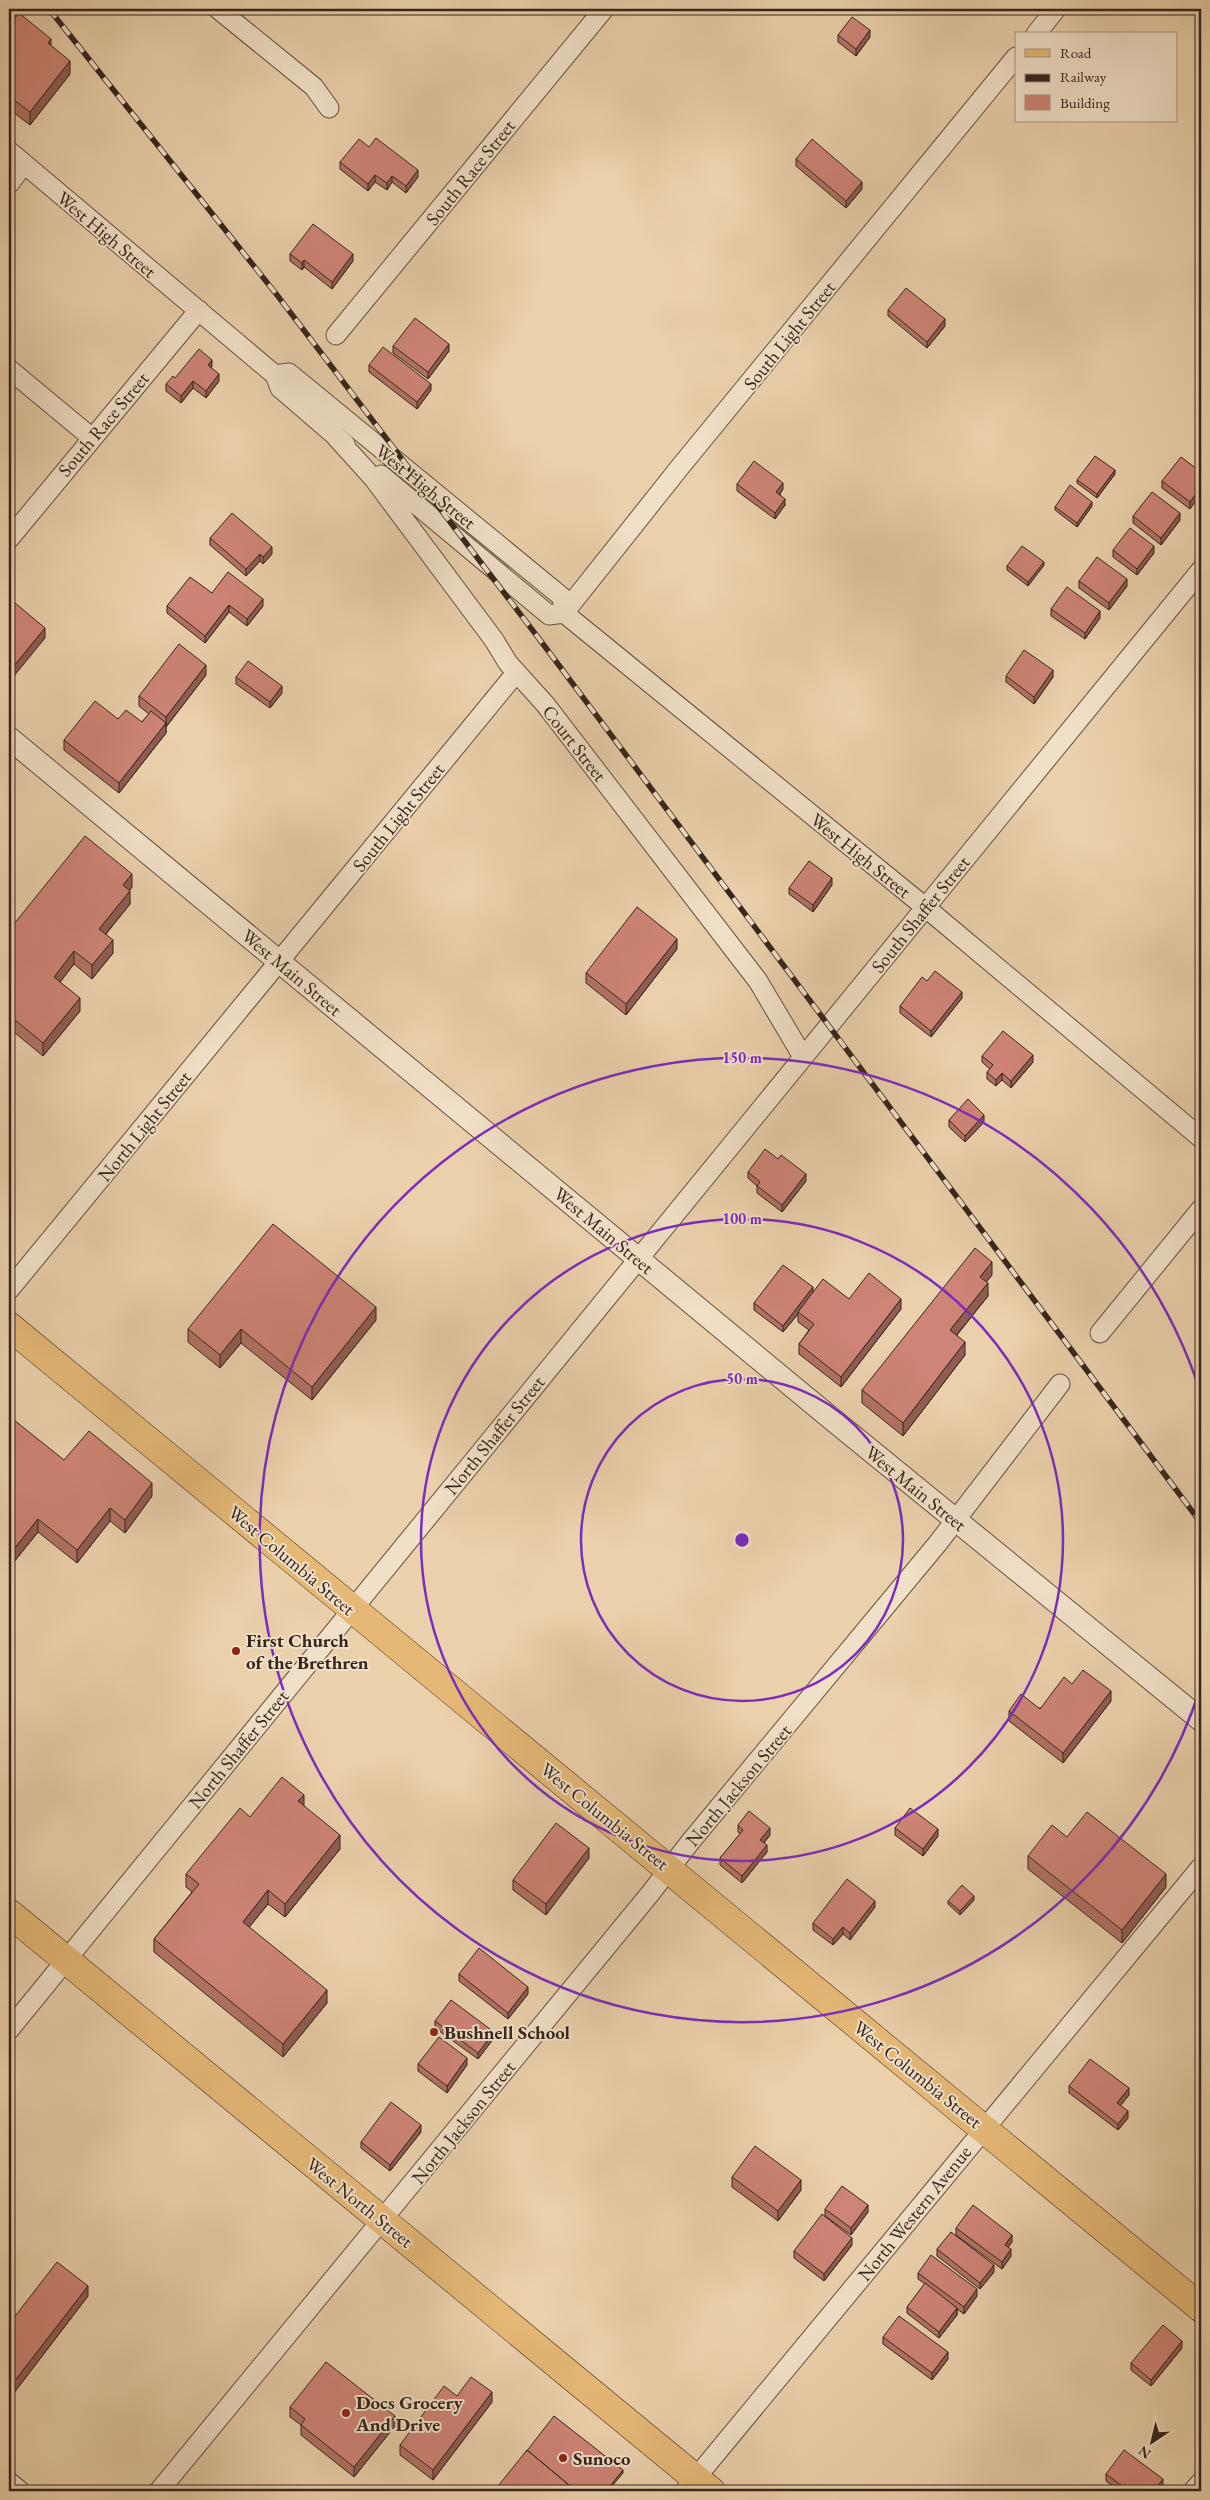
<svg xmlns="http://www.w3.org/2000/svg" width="1210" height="2500" font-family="'EB Garamond',serif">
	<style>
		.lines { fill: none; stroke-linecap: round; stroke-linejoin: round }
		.minor-casing { stroke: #625040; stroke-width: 21 }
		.tertiary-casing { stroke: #625040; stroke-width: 24 }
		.primary-casing { stroke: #35251c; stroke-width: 29 }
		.minor { stroke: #f1e0c8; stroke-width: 19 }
		.tertiary { stroke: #f1e0c8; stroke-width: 22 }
		.primary { stroke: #e5b876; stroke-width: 28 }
		.rail-casing { stroke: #35251c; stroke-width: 5.5 }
		.rail { stroke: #f1e0c8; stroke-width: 4; stroke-dasharray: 11; stroke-linecap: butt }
		.wall { fill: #b17265; stroke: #35251c }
		.shaded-wall { fill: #905c53; stroke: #35251c }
		.building { fill: #ce8476; stroke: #35251c }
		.ring { fill: none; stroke: #7b2cbf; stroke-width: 2.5 }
		.poi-dot { fill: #8f2418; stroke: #f1e0c8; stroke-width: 2 }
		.labels { text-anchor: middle; stroke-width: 4; stroke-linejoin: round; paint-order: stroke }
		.street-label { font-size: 19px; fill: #35251c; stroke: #f1e0c8 }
		.poi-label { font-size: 19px; font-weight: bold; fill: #35251c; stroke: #f1e0c8; text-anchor: start }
		.centre { fill: #7b2cbf; stroke: #f1e0c8; stroke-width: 2.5 }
		.ring-label { font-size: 15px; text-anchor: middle; font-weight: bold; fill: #7b2cbf; stroke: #f1e0c8; stroke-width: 4; stroke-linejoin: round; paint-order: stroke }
	</style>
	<rect width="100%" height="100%" fill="#ead0ab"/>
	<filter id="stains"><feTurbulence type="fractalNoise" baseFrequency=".004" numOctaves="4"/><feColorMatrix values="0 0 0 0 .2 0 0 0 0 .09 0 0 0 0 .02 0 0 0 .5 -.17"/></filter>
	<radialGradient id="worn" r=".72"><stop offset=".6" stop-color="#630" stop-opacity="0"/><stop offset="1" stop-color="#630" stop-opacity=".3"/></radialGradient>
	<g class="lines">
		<g class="minor-casing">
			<path id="minor" d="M218 9 314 87 329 108
				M1036 34 1056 9
				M9 151 275 375 280 388 345 444
				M9 184 24 164
				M336 335 604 9
				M9 369 92 438
				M275 375 289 373 562 597 564 613 925 907 1201 1138
				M336 437 374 479 494 640 508 663 545 704 758 981 803 1057
				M381 475 549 615 564 613
				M9 539 199 310
				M564 613 680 467 1016 57
				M9 1290 516 673
				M1100 1333 1201 1209
				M9 2030 1201 570
				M9 2482 20 2491
				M159 2491 649 1895 691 1841 938 1543 1060 1384
				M685 2491 1201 1867
				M1193 2491 1201 2482"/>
		</g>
		<g class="tertiary-casing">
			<path id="tertiary" d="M9 738 827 1415 1201 1720"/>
		</g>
		<g class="primary-casing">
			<path id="primary" d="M9 1326 1201 2308
				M9 1913 711 2491"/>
		</g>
		<use href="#minor" class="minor"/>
		<use href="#tertiary" class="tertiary"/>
		<use href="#primary" class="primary"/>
		<g class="rail-casing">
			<path id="rail" d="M49 9 277 295 540 640 1201 1523"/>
		</g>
		<use href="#rail" class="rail"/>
	</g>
	<path class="wall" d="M9 12 51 46 70 74 30 125 9 109Z
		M838 35 870 37 856 56 838 42Z
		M369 147 418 177 406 193 392 182 387 190 375 182 368 191 340 169V162Z
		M796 159 862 189 846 208 796 166Z
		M290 254 353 261 332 289 304 267 302 270 290 261Z
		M888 310 945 326 927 348 888 316Z
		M393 346 449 351 428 379 393 353Z
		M369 365 431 390 417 409 369 372Z
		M212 366 211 368 219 381 206 398 193 388 181 403 166 391V384L175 378Z
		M1201 472 1190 509 1162 488V481Z
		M1115 474 1097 498 1077 483V480Z
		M737 484 783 489 780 494 785 505 775 519 737 491Z
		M1092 506 1077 527 1055 510V507Z
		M1133 516 1180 520 1161 545 1133 523Z
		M210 538 272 554 263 564 260 561 246 576 210 545Z
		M1113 550 1154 553 1137 575 1113 557Z
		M1044 565 1028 586 1007 570V566Z
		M1079 581 1127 586 1109 610 1079 588Z
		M167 606H263L247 626 229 612 205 643 167 613Z
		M1051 609 1100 618 1085 639 1051 616Z
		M206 675 166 727V726V733L119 793 64 750V740L118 719 142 722 149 714 139 706V696Z
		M1006 676 1053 677 1034 704 1006 682Z
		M236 677 282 693 270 708 236 684Z
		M832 885 813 912 789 894V888Z
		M132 887 129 891 130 904 106 934 113 953 92 979 74 964 60 982 80 1011 43 1056 9 1028V930Z
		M677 949 626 1015 586 983V973Z
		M927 981 962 998 931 1037 900 1013V1006Z
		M982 1056 1033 1062 1011 1088 1002 1080 996 1086 987 1079V1072L990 1069 982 1062Z
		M949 1120 984 1122 965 1142 949 1127Z
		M748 1172 806 1181 782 1212 757 1193V1186L748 1178Z
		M992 1275 986 1282 988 1296 957 1335 965 1355 903 1436 862 1403V1390Z
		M813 1292 901 1309 841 1387 799 1354V1344L809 1330 798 1322V1314L783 1332 754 1310V1303Z
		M376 1320 312 1400 241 1343 220 1368 188 1342V1329Z
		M64 1460 152 1496 125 1533 110 1521 77 1563 38 1532 9 1568Z
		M1111 1701 1063 1763 1009 1721V1711Z
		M304 1806 340 1849 285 1917 268 1904 249 1927 327 2003 283 2057 154 1952V1939L192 1892 186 1887V1874L250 1817Z
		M738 1825 770 1835 764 1843 767 1852 742 1883 720 1865V1858L740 1834 738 1832Z
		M895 1828 938 1836 923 1856 895 1835Z
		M1067 1837 1166 1887 1122 1943 1028 1869V1856Z
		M589 1858 546 1915 513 1890V1880Z
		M974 1900 960 1915 948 1904V1901Z
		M875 1907 850 1940 843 1934 833 1945 813 1930V1923Z
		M459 1974 528 1994 508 2019 459 1981Z
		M435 2021 494 2038 478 2059 435 2028Z
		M418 2064 467 2065 447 2093 418 2071Z
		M1069 2086 1129 2095 1120 2106 1128 2118 1118 2130 1069 2093Z
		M421 2132 390 2171 361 2148V2142Z
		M732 2177 801 2190 778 2221 732 2187Z
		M825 2209 868 2212 851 2235 825 2216Z
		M956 2228 1012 2242 1008 2247 1011 2256 1002 2269 956 2235Z
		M852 2245 824 2281 794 2258V2251Z
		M937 2249 994 2272 980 2289 937 2256Z
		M918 2273 977 2296 964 2314 957 2309V2315L939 2338 907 2313V2307L925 2284 918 2279Z
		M88 2296 10 2398 9 2396V2324Z
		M883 2337 948 2359 932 2380 883 2344Z
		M1182 2348 1151 2386 1131 2370V2363Z
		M457 2396 492 2402 433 2480 400 2455V2445Z
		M290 2407 395 2426 354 2477 301 2435V2425L290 2417Z
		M1106 2474 1163 2486 1159 2491H1120L1106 2481Z"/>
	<path class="shaded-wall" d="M870 30V37L856 56V49Z
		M51 39V52L48 43Z
		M70 61V74L30 125V112Z
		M418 170V177L406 193V186Z
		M375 175V182L368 191V184Z
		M392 176V182L387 190V183Z
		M862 182V189L846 208V201Z
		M353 254V261L332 289V282Z
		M304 260V267L302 270V263Z
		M945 319V326L927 348V342Z
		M449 344V351L428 379V372Z
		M212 360V366L208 372V365Z
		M219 374V381L206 398V391Z
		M193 381V388L181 403V396Z
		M431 384V390L417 409V402Z
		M1115 470V474L1097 498V494Z
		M783 483V489L776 499V492Z
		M1201 487V494L1190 509V502Z
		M785 499V505L775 519V513Z
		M1092 502V506L1077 527V523Z
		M1180 513V520L1161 545V538Z
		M1154 546V553L1137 575V569Z
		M272 547V554L263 564V557Z
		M260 554V561L246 576V569Z
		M1044 562V565L1028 586V582Z
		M1127 579V586L1109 610V603Z
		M263 599V606L247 626V619Z
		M229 605V612L205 643V636Z
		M1100 611V618L1085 639V633Z
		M45 628V638L9 682V672Z
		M206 665V675L166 727V717Z
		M1053 670V677L1034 704V697Z
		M282 686V693L270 708V702Z
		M166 723V733L119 793V783Z
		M132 874V887L123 899V885Z
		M832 878V885L813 912V905Z
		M130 891V904L99 942V929Z
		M677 939V949L626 1015V1004Z
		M113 940V953L92 979V965Z
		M74 951V964L54 990V977Z
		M962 992V998L931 1037V1031Z
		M80 998V1011L43 1056V1043Z
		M1033 1055V1062L1011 1088V1081Z
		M1002 1073V1080L996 1086V1080Z
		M984 1115V1122L965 1142V1136Z
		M806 1174V1181L782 1212V1205Z
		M992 1262V1275L980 1290V1277Z
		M988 1283V1296L950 1343V1330Z
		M813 1287V1294L798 1312V1314L783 1332V1326Z
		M901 1299V1309L841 1387V1377Z
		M376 1307V1320L312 1400V1387Z
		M241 1329V1343L220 1368V1355Z
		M965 1342V1355L903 1436V1423Z
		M152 1483V1496L125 1533V1520Z
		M110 1508V1521L77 1563V1550Z
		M38 1519V1532L9 1568V1555Z
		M1111 1691V1701L1063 1763V1753Z
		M304 1795V1808L298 1801Z
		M770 1828V1835L760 1847V1840Z
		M938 1829V1836L923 1856V1849Z
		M340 1835V1849L285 1917V1904Z
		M767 1845V1852L742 1883V1876Z
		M589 1848V1858L546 1915V1904Z
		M1166 1874V1887L1122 1943V1930Z
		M268 1890V1904L243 1935V1922Z
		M974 1896V1900L960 1915V1911Z
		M875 1901V1907L850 1940V1933Z
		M843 1927V1934L833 1945V1939Z
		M528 1987V1994L508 2019V2013Z
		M327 1990V2003L283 2057V2044Z
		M494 2032V2038L478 2059V2053Z
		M467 2058V2065L447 2093V2086Z
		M1129 2088V2095L1117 2110V2103Z
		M1128 2111V2118L1118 2130V2124Z
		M421 2125V2132L390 2171V2165Z
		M801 2180V2190L778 2221V2211Z
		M868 2205V2212L851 2235V2228Z
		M1012 2235V2242L1005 2251V2245Z
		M852 2238V2245L824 2281V2274Z
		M1011 2249V2256L1002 2269V2262Z
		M994 2265V2272L980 2289V2283Z
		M88 2286V2296L10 2398V2387Z
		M977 2289V2296L964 2314V2307Z
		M957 2308V2315L939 2338V2332Z
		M1182 2341V2348L1151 2386V2380Z
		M948 2352V2359L932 2380V2373Z
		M492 2392V2402L433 2480V2470Z
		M395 2416V2426L354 2477V2467Z
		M623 2470V2473L608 2491H606Z
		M1163 2479V2486L1159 2491H1154Z"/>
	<path class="building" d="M9 12 16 17 19 13 51 39 48 43 70 61 30 112 9 96Z
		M852 17 870 30 856 49 838 35Z
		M376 138 418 170 406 186 392 176 387 183 375 175 368 184 340 162 359 139 369 147Z
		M812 139 862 182 846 201 796 159Z
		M313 224 353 254 332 282 304 260 302 263 290 254Z
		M906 288 945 319 927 342 888 310Z
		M415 318 449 344 428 372 393 346Z
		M383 347 431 384 417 402 369 365Z
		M199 349 212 360 208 365 219 374 206 391 193 381 181 396 166 384 173 376 175 378Z
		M1095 456 1115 470 1097 494 1077 480Z
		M1181 457 1201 472V487L1190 502 1162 481Z
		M754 461 783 483 776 492 785 499 775 513 737 484Z
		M1070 485 1092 502 1077 523 1055 507Z
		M1152 492 1180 513 1161 538 1133 516Z
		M232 513 272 547 263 557 260 554 246 569 210 538Z
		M1130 528 1154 546 1137 569 1113 550Z
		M1022 546 1044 562 1028 582 1007 566Z
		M1097 557 1127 579 1109 603 1079 581Z
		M228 572 263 599 247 619 229 605 205 636 167 606 190 577 212 593Z
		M1067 587 1100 611 1085 633 1051 609Z
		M9 598 45 628 9 672Z
		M179 644 206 665 166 717 139 696Z
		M1024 650 1053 670 1034 697 1006 676Z
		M248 661 282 686 270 702 236 677Z
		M95 701 118 719 126 710 142 722 151 711 166 723 119 783 64 740Z
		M85 836 132 874 123 885 130 891 99 929 113 940 92 965 74 951 54 977 80 998 43 1043 9 1015V930Z
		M809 861 832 878 813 905 789 888Z
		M637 907 677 939 626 1004 586 973Z
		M935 971 962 992 931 1031 900 1006 922 977 927 981Z
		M1003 1031 1033 1055 1011 1081 1002 1073 996 1080 987 1072 993 1065 982 1056Z
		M968 1099 984 1115 965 1136 949 1120Z
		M765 1149 778 1159 781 1155 806 1174 782 1205 757 1186 760 1182 748 1172Z
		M273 1224 376 1307 312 1387 241 1329 220 1355 188 1329Z
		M975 1248 992 1262 980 1277 988 1283 950 1330 965 1342 903 1423 862 1390Z
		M783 1265 813 1287 783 1326 754 1303Z
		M869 1273 901 1299 841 1377 799 1344 814 1324 798 1312 823 1279 849 1299Z
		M9 1416 64 1460 89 1431 152 1483 125 1520 110 1508 77 1550 38 1519 9 1555Z
		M1083 1670 1111 1691 1063 1753 1009 1711 1021 1694 1040 1709 1064 1677 1072 1684Z
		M282 1777 304 1795 298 1801 340 1835 285 1904 268 1890 243 1922 327 1990 283 2044 154 1939 199 1884 186 1874 240 1808 250 1817Z
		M910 1808 938 1829 923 1849 895 1828Z
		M749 1811 770 1828 760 1840 767 1845 742 1876 720 1858 743 1830 738 1825Z
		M1087 1812 1166 1874 1122 1930 1028 1856 1052 1825 1067 1837Z
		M556 1823 589 1848 546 1904 513 1880Z
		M847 1879 875 1901 850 1933 843 1927 833 1939 813 1923Z
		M962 1885 974 1896 960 1911 948 1901Z
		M479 1948 528 1987 508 2013 459 1974Z
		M451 2000 494 2032 478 2053 435 2021Z
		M439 2037 467 2058 447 2086 418 2064Z
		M1090 2059 1129 2088 1117 2103 1128 2111 1118 2124 1069 2086Z
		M391 2102 421 2125 390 2165 361 2142Z
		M755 2146 801 2180 778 2211 732 2177Z
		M842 2186 868 2205 851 2228 825 2209Z
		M973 2205 1012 2235 1005 2245 1011 2249 1002 2262 956 2228Z
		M822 2214 852 2238 824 2274 794 2251Z
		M951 2232 994 2265 980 2283 937 2249Z
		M931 2255 977 2289 964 2307 918 2273Z
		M57 2262 88 2286 10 2387 9 2386V2324Z
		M925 2283 957 2308 939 2332 907 2307Z
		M899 2316 948 2352 932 2373 883 2337Z
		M1163 2325 1182 2341 1151 2380 1131 2363Z
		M326 2362 395 2416 354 2467 301 2425 305 2419 290 2407Z
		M471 2377 492 2392 433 2470 400 2445 444 2386 457 2396Z
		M554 2416 623 2470 606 2491H575V2490L527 2450 526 2452Z
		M527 2450 575 2490 574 2491H494Z
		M1124 2450 1163 2479 1154 2491H1129L1106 2474Z"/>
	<g class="ring">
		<circle cx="742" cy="1540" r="161"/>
		<circle cx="742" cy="1540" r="321"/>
		<path d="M1200 1689A482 482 0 1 1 1200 1391"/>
	</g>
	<g class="poi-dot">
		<circle cx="236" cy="1651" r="5"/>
		<circle cx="434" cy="2032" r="5"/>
		<circle cx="346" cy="2413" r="5"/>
		<circle cx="563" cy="2458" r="5"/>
	</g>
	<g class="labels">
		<g class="street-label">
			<text transform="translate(470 172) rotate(-51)" y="7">South Race Street</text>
			<text transform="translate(107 234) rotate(40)" y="7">West High Street</text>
			<text transform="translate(789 335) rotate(-51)" y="7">South Light Street</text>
			<text transform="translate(103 424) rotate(-50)" y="7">South Race Street</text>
			<text transform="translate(426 486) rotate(39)" y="7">West High Street</text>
			<text transform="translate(575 743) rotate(52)" y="7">Court Street</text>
			<text transform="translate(398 817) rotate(-51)" y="7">South Light Street</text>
			<text transform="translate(861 855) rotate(39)" y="7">West High Street</text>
			<text transform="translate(920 914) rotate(-51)" y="7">South Shaffer Street</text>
			<text transform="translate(292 972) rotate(40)" y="7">West Main Street</text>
			<text transform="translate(144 1126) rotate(-51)" y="7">North Light Street</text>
			<text transform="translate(604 1230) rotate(40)" y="7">West Main Street</text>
			<text transform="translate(494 1435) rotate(-51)" y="7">North Shaffer Street</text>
			<text transform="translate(916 1488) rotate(39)" y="7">West Main Street</text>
			<text transform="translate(292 1560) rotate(40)" y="7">West Columbia Street</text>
			<text transform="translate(238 1749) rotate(-51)" y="7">North Shaffer Street</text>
			<text transform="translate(738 1785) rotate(-50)" y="7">North Jackson Street</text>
			<text transform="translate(605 1816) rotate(39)" y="7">West Columbia Street</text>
			<text transform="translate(918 2074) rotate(39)" y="7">West Columbia Street</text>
			<text transform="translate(463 2122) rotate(-51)" y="7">North Jackson Street</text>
			<text transform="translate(360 2202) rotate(39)" y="7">West North Street</text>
			<text transform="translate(914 2213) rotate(-51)" y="7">North Western Avenue</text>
		</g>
		<g class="poi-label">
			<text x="246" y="1647">First Church<tspan x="246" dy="22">of the Brethren</tspan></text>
			<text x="444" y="2039">Bushnell School</text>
			<text x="356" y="2409">Docs Grocery<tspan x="356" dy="22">And Drive</tspan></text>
			<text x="573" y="2465">Sunoco</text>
		</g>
	</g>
	<circle cx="742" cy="1540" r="8" class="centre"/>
	<g class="ring-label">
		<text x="742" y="1063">150 m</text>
		<text x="742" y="1224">100 m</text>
		<text x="742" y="1384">50 m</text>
	</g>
	<rect width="1210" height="2500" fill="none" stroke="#ead0ab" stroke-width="30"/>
	<rect x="10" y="10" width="1190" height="2480" fill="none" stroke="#35251c" stroke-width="2.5"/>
	<rect x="15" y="15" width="1180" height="2470" fill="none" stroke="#35251c"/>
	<rect x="1015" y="32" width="162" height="90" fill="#f1e0c8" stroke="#a69583"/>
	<rect x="1025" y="49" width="25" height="8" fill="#e5b876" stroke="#a69583"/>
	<text x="1060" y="58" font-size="15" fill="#35251c">Road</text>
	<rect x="1025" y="74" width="25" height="8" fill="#35251c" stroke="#a69583"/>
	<text x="1060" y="82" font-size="15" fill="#35251c">Railway</text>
	<rect x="1025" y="95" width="25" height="15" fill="#ce8476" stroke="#a69583"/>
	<text x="1060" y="108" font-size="15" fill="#35251c">Building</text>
	<g transform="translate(1152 2442) rotate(215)" stroke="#f1e0c8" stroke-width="4" paint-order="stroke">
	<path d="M0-4L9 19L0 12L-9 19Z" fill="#35251c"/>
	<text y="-8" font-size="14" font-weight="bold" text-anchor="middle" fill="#35251c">N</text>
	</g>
	<rect width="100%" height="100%" filter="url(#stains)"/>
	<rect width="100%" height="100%" fill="url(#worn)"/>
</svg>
